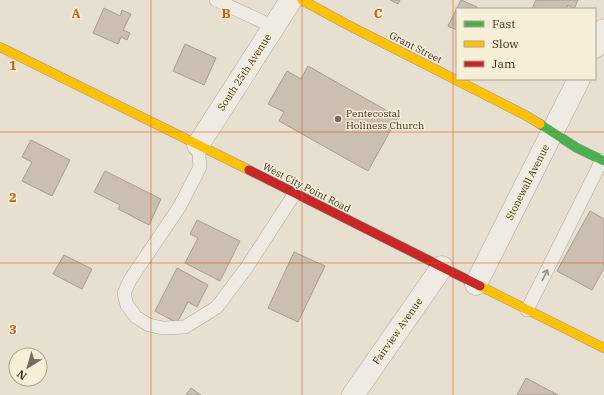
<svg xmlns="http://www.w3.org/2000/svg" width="604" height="395" font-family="'IBM Plex Serif',serif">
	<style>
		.building { fill: #cbbfb2; stroke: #a89c90 }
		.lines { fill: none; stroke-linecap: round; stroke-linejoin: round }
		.lane-casing { stroke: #ada599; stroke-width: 14 }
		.street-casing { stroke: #ada599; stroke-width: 23 }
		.fast-casing { stroke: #9c958a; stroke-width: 10 }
		.slow-casing { stroke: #9c958a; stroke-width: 10 }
		.jam-casing { stroke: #9c958a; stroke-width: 10 }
		.lane { stroke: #efebe3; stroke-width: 13 }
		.street { stroke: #efebe3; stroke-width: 22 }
		.fast { stroke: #4caf50; stroke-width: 9 }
		.slow { stroke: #ffc107; stroke-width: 9 }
		.jam { stroke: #c62828; stroke-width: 9 }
		.oneway { stroke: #968c82 }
		.grid { fill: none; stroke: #d7550e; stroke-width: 1; stroke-opacity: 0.55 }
		.poi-dot { fill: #786c5e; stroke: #f7eed8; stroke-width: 1.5 }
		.labels { text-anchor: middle; stroke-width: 3; stroke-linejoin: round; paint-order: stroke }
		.street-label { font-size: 10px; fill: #3d2e20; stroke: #f7eed8 }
		.poi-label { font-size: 10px; fill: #3d2e20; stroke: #f7eed8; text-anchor: start }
		.grid-label { font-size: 13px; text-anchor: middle; font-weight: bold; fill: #d7550e; stroke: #f7eed8; stroke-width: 3; stroke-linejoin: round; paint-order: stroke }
	</style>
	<rect width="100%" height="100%" fill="#e7e0d1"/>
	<path class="building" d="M390 0H400L398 4Z
		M461 0 477 7V9H457V30L448 26Z
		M536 0H578L574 9 568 5 566 9H532Z
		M104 8 120 16 122 10 131 14 123 30 130 33 127 40 121 37 118 44 93 33Z
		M185 44 216 58 204 85 173 71Z
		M308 66 398 117 368 171 279 121 284 112 268 104 287 71 301 79Z
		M31 140 70 160 52 196 22 181 32 162 22 157Z
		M105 171 161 199 149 225 118 209 120 205 94 192Z
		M590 211 604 219V268L592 290 557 271Z
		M197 220 240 241 220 281 185 263 198 238 190 234Z
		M294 252 325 266 298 322 268 308Z
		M64 255 92 269 82 289 53 274Z
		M177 268 208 285 197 307 188 302 177 323 155 311Z
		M526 378 558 395H517Z
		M191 388 201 395H186Z"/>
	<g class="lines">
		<g class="lane-casing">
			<path id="lane" d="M216 0 274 27
				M198 145 200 167 180 206 130 280 124 293 127 305 136 317 149 325 163 328 185 327 217 307 247 267 295 193
				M527 310 602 160"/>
		</g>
		<g class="street-casing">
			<path id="street" d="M595 47 604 30
				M198 145 291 0
				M476 284 579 79
				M353 395 442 267"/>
		</g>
		<g class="fast-casing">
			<path id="fast" d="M540 124 577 148 604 161"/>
		</g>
		<g class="slow-casing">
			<path id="slow" d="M302 0 346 24 525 115 540 124
				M0 47 249 170
				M480 286 604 348"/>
		</g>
		<g class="jam-casing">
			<path id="jam" d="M249 170 480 286"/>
		</g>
		<use href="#lane" class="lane"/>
		<use href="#street" class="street"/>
		<use href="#fast" class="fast"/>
		<use href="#slow" class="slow"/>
		<use href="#jam" class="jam"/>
	</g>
	<defs><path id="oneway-shaft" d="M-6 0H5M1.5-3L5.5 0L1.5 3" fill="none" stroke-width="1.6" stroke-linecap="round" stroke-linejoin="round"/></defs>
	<use class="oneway" href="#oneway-shaft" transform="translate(545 275) rotate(-64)"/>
	<path class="grid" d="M151 0V395M302 0V395M453 0V395M0 132H604M0 263H604"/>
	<circle class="poi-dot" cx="338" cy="119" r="4"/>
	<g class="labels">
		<g class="street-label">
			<text transform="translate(416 47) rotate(27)" y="4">Grant Street</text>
			<text transform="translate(244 72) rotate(-57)" y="4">South 25th Avenue</text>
			<text transform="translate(527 182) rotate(-63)" y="4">Stonewall Avenue</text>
			<text transform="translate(307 187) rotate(27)" y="4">West City Point Road</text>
			<text transform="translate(397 331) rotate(-55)" y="4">Fairview Avenue</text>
		</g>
		<g class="poi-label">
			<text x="346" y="117">Pentecostal<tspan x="346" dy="12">Holiness Church</tspan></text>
		</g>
	</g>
	<g class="grid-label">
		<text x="76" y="18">A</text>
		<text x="226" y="18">B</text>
		<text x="378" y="18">C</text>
		<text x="13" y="70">1</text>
		<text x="13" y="202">2</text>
		<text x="13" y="334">3</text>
	</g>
	<rect x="456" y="8" width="140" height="72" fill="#f7eed8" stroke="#ada18e"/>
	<rect x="464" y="21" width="20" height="6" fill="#4caf50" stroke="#ada18e"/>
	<text x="492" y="28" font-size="12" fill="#3d2e20">Fast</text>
	<rect x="464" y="41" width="20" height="6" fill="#ffc107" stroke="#ada18e"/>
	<text x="492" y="48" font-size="12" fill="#3d2e20">Slow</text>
	<rect x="464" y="61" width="20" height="6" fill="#c62828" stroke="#ada18e"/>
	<text x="492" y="68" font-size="12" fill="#3d2e20">Jam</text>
	<g transform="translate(28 367) rotate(217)"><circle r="19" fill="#f7eed8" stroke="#ada18e"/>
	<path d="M0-3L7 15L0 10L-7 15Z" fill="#786c5e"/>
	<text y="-6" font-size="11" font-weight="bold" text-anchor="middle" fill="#3d2e20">N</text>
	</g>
</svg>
